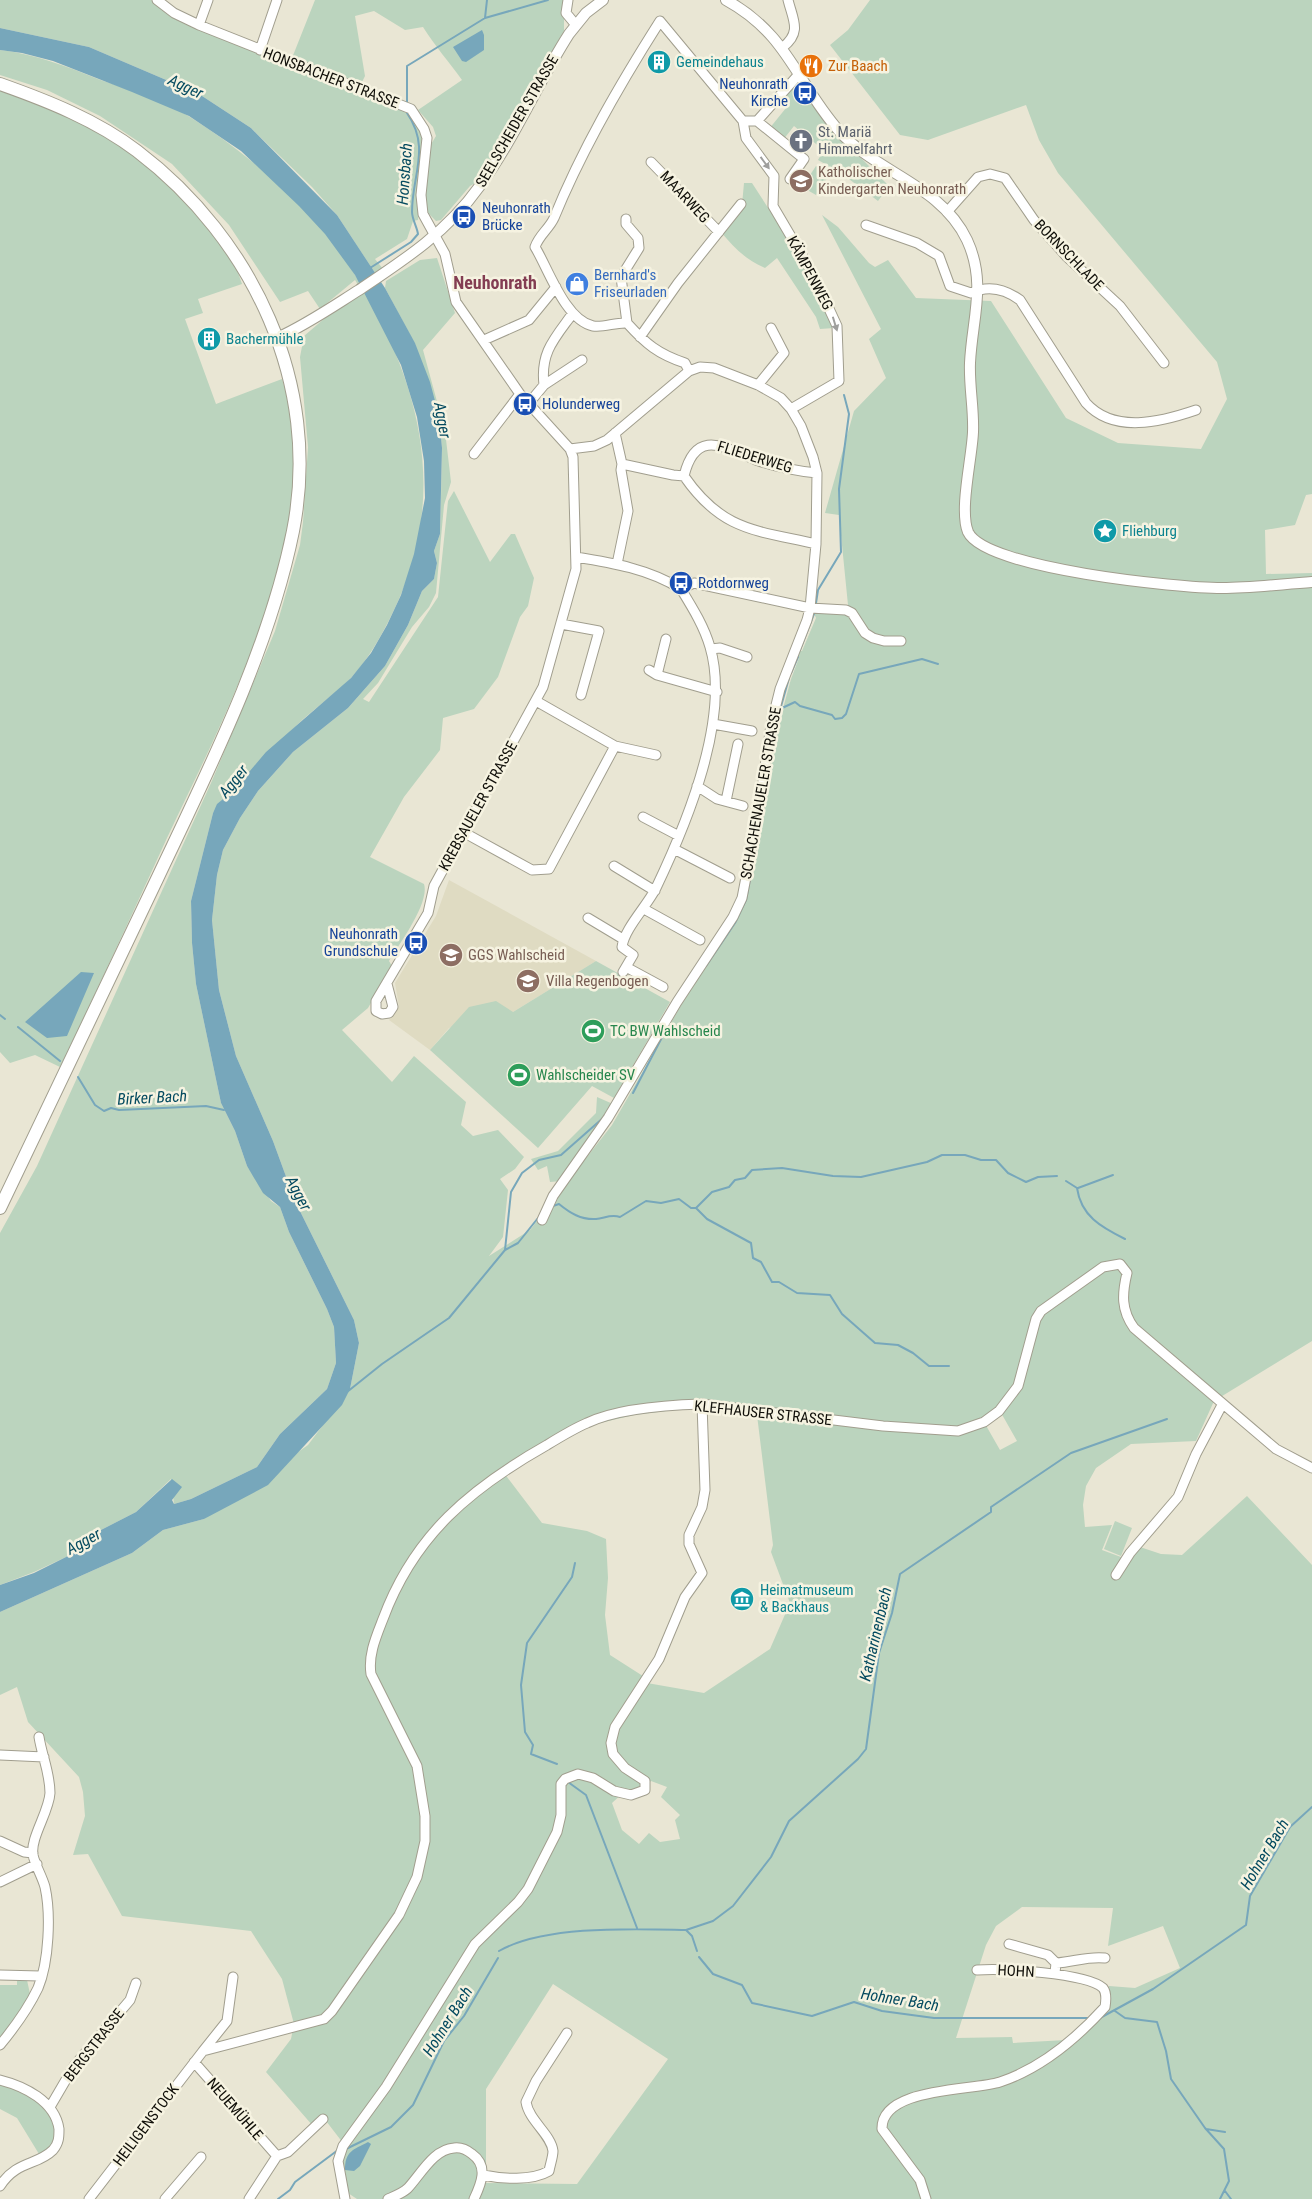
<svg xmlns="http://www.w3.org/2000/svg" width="1312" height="2199" font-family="'Roboto Condensed',sans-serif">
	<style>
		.built { fill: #dfdbc2 }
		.green { fill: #bbd4be; fill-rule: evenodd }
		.water { fill: #77a7bb }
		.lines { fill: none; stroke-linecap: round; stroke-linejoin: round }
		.stream { stroke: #77a7bb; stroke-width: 2 }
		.minor-casing { stroke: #a19e8e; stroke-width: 11 }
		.tertiary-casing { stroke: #a19e8e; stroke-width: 12 }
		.primary-casing { stroke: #a19e8e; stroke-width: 14 }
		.minor { stroke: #fff; stroke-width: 9 }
		.tertiary { stroke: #fff; stroke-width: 10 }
		.primary { stroke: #fff; stroke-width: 12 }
		.oneway { fill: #9f9f9d }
		.labels { text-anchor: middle; stroke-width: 5; stroke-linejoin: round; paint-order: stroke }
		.culture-label { font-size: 15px; fill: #0d838f; stroke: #f6f3e1; text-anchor: start }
		.food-label { font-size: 15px; fill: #c56008; stroke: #f6f3e1; text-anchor: start }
		.street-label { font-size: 15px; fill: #100f09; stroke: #f6f3e1 }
		.transit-label { font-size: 15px; fill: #164399; stroke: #f6f3e1; text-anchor: start }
		.worship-label { font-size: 15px; fill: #5b616d; stroke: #f6f3e1; text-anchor: start }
		.education-label { font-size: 15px; fill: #785e54; stroke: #f6f3e1; text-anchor: start }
		.shop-label { font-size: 15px; fill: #366cbe; stroke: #f6f3e1; text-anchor: start }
		.leisure-label { font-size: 15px; fill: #27864d; stroke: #f6f3e1; text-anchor: start }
		.water-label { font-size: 16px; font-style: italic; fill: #044a5f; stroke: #f6f3e1 }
		.quarter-label { font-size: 18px; font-weight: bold; fill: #833d52; stroke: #f6f3e1 }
	</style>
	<rect width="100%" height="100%" fill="#e9e6d4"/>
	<path class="built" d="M449 880 596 961 513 1012 449 1028 430 1050 389 1020 399 1007 395 983 436 916Z"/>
	<path class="green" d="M0 0H151L164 10 398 107 405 112 410 111 421 129 423 151 418 220 413 221 407 239 375 259 383 269 375 273 337 215 312 187 251 128 199 94 89 47 0 28Z
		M315 0H564V31L561 36 477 182 470 186 441 220 436 221 428 213 425 198 430 146 436 136 433 127 418 110 462 80C449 62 435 46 423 27L405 30 374 11 355 16 365 76 361 84 292 58Z
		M870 0H1312V494L1306 495 1295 525 1265 530 1266 574 1312 573V1341L1214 1401 1196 1441 1131 1444 1096 1468 1086 1486 1083 1505 1085 1527 1112 1525 1102 1550 1121 1557 1140 1547 1161 1554 1182 1555 1247 1496 1312 1565V2199H929L888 2130 879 2134 915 2178 922 2199H357L348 2193 341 2167 343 2143 323 2117 313 2126 266 2072 291 2039 294 2024 282 1979 251 1931 122 1916 88 1854 73 1855 85 1816 83 1792 79 1777 28 1722 17 1687 0 1695V1612L132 1553 163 1530 204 1519 308 1445 350 1389 359 1343 354 1320 295 1201 273 1141 236 1056 219 990 212 920 217 875 223 850 240 818 258 791 293 752 348 708 385 666 408 625 422 591 434 579 437 563 434 551 440 534 441 496 442 448 439 416 415 344 385 288 386 281 420 260 437 258 455 313 423 350 445 431 451 482 444 505 436 593 429 607 412 627 378 683 363 699 369 702 438 597 448 501 454 491 490 562 511 534H515L534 578 528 606 520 617 498 677 474 709 443 718 440 750 404 797 370 857 424 884C430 903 399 944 389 961L392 966 368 1008 342 1030 392 1082 414 1056 466 1102 461 1125 473 1136 498 1130 524 1157 515 1169 500 1179 508 1190 503 1237 489 1256 530 1230 612 1125 683 1002 713 955 749 889 758 851 775 738 791 679 799 658 797 654 798 650 802 651 816 618 813 611 849 615 839 515 825 513 854 411 886 378 869 339 881 329 822 215 838 227 869 263 875 267 888 260 916 298 991 301 1066 418 1118 443 1201 449 1227 399 1217 362 1058 173 1039 140 1026 105 928 140 900 135 830 45 848 30ZM699 1407 757 1415 773 1545 771 1552 790 1603 770 1649 704 1693 647 1683 646 1678 610 1655 605 1615 608 1578 606 1539 587 1531 542 1523 504 1473 587 1426 634 1415ZM1000 1411 1017 1441 1000 1450 984 1422ZM651 1781 667 1787 661 1797 680 1815 675 1820 680 1839 660 1842 649 1833 639 1844 622 1830 612 1803 625 1791 639 1792ZM1022 1907 1113 1908 1108 1946 1163 1926 1180 1968 1135 1988 1109 1986 1106 2009 1066 2040 1013 2043 1012 2037 956 2038 986 1945 996 1926ZM553 1984 668 2059 577 2184 486 2183V2089Z
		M0 50C35 54 66 66 98 79 126 89 165 101 190 117 254 157 322 217 360 283L358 285 355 280 320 309 308 291 280 302 229 225 172 164 100 116 47 90 0 75Z
		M794 84 832 129 889 186 878 201 841 173 837 177H828L816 195 802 187 816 166 824 170 827 165 818 160 822 153 821 148 794 126 783 140 769 129 786 108 778 101Z
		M0 91 46 105 116 142 173 187 222 246 235 264 242 284 198 299 203 313 185 319 216 404 282 379C329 521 227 711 167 838 132 914 97 991 60 1067L35 1055 10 1063 0 1052Z
		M744 183H752L807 268 834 328 820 329 816 317 777 258 765 268C745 259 734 248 721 232L742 205Z
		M365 292C424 394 447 502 393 612 382 635 368 660 350 679 333 696 313 709 296 726 274 746 255 771 233 791 225 799 218 802 213 813L191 901 192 943 196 984 221 1103 235 1131 247 1166 271 1201 280 1207 289 1232 327 1309 334 1327 336 1363 327 1389 280 1434 257 1467 191 1499 174 1504 171 1479 136 1512 99 1531 66 1557 34 1572 0 1585V1233L37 1166 211 783 275 631 300 545 303 522 308 447 300 357 304 336 325 318Z
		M596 961 670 1002 614 1098 592 1086 538 1148 430 1050 469 1007 496 1001 513 1012Z
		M597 1097 613 1104 561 1181 550 1182 547 1166 538 1170 531 1159 558 1151 596 1113Z
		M1115 1521 1132 1528 1121 1556 1104 1549Z
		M27 1980 30 1994 17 2016 0 2038V1985H17V1981Z
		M0 2085C25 2090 58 2107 54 2138 53 2146 47 2151 39 2154L17 2118 0 2109Z"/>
	<path class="water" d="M0 28 89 47 199 94 251 128 337 215 385 288 415 343 430 382 439 416 442 448 440 534 434 551 437 563 434 579 422 591 408 625 385 666 348 708 293 752 258 791 240 818 223 850 217 875 212 920 219 990 236 1056 273 1141 295 1201 354 1320 359 1343 350 1389 342 1405 268 1485 204 1519 163 1530 132 1553 0 1612V1585L34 1573 66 1557 99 1531 136 1512 172 1479 182 1487 172 1500 174 1504 191 1499 257 1467 280 1434 327 1389 336 1363 334 1327 327 1309 289 1232 280 1207 263 1193 247 1166 235 1131 221 1103 196 984 192 943 191 901 213 813 217 804 233 791 266 752 351 678 371 653 387 625 401 595 414 554 425 498 424 461 417 417 401 365 355 275 325 234 299 206 241 151 189 116 132 92 53 61 22 53 0 50Z
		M482 30 484 35V50L466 62 462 61 453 47Z
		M81 972 94 973 67 1036 47 1038 25 1022Z
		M368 2142 371 2144 360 2166 354 2171 345 2170C345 2151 353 2150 368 2142Z"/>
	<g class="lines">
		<path class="stream" d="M485 18 548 0
			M407 103V66L485 18 487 0
			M370 268 411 242 418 234C417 227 412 219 412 212 412 174 431 148 407 113
			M816 603 818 590 841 552 839 489 849 414 844 395
			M800 650 814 614
			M791 673 798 657
			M780 709 795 702 800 706 832 715 835 719 842 718 846 714 859 674 922 659 938 664
			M776 724 789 678
			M706 966 735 923 746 900 758 838
			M0 1015 5 1019
			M18 1027 60 1061
			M78 1077 95 1105 104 1111 111 1108 119 1110 206 1106 224 1110
			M633 1093 670 1022
			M1066 1181 1077 1188C1081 1216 1101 1227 1125 1239
			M1078 1188 1113 1175
			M553 1206 559 1204C570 1213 581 1220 596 1219 605 1218 611 1214 620 1217L646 1201 661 1203 679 1199 691 1208H696L707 1219 751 1243 753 1258 761 1262 772 1282H779L797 1293 830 1295 842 1314 875 1343 898 1345 913 1353 929 1366H949
			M696 1208 712 1192 729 1187 735 1180 745 1178 752 1170 782 1168 833 1176 861 1177 927 1162 942 1155H965L981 1160H996L1008 1173 1026 1182 1038 1177 1057 1176
			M505 1250 518 1243 538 1218
			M347 1392 382 1364 449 1318 505 1250 511 1192 522 1173 539 1160 561 1155 603 1118
			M557 1764 531 1754 533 1745 525 1732 521 1685 527 1643 572 1577 575 1563
			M568 1782 586 1795 637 1928
			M686 1930 713 1921 733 1906 771 1857 789 1821 858 1759 866 1749 879 1653 892 1613 900 1574 991 1512V1507L1071 1453 1167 1419
			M499 1951C545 1925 634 1929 686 1930L692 1936 697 1951
			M699 1957 713 1974 742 1985 752 2003 812 2016 854 2002 882 2011 934 2018H1091
			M1115 2011 1125 2018 1157 2022 1166 2051 1171 2079 1205 2128 1224 2149 1229 2181 1220 2199
			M1100 2018 1153 1989 1246 1925 1250 1896 1290 1827 1312 1807
			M1206 2129 1225 2132
			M346 2149 391 2127 413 2105 444 2041 464 2016 498 1958
			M1225 2191 1231 2199
			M278 2199 290 2190 295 2182 338 2150"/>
		<g class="minor-casing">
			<path id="minor" d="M157 0 174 13 199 25 411 109 424 129 427 138 421 195 423 214 445 254 456 302 520 394 570 449 573 457 576 569 543 687 434 886 428 913 376 1001V1011L382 1014 389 1013 393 1007 387 984
				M568 0 566 13 576 25
				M199 25 208 0
				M783 47C802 32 793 20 788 0
				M260 50 277 0
				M743 121H757L804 159 790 179
				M757 121 800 73
				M651 162 719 232
				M947 212 978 177 990 174 1005 178 1034 220 1067 257 1120 306 1164 363
				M626 219V224L638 238 639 248 621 277 627 323
				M866 225 917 243 939 256 950 286 971 293C988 285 1005 289 1020 300L1086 403C1114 434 1161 422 1196 410
				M640 337 678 283 741 204
				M484 340 529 320 556 287
				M544 385 582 360
				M758 385 784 353 771 328
				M529 403 544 385C540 352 555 338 573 313
				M615 433 622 464 673 475 684 476
				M570 449 594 446 607 440 689 371
				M474 454 520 394
				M816 544C755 530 722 531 684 476 696 427 725 448 756 460 776 467 796 471 817 473
				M576 557C613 563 649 569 681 589L694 583 810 608 846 610 852 613 865 633 873 638 884 641H901
				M617 564 628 511 621 470 622 464
				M561 624 599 631 581 695
				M711 649 720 648 747 657
				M649 670 657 675 717 692
				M657 675 666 639
				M536 701 615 746 656 755
				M713 724 752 731
				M697 786 717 799 743 806
				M726 801 738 744
				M643 817 679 836
				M463 832 532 870 549 869 615 746
				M674 849 730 878
				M614 866 655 891
				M644 909 700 940
				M588 918 623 939
				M626 967 663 987
				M623 972 633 955 622 947C624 929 647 906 656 888 687 823 731 718 710 647 704 626 692 607 681 589
				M542 1220 553 1196 608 1118 677 1002 733 917 742 898 759 810 771 725 780 689 807 620 810 608 816 544 817 473 813 457 801 426 791 409 781 398 758 385 714 368 700 367 689 371 685 363C658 354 646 344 627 323 616 322 603 328 593 326 565 320 548 268 535 247 539 235 549 229 554 218 582 149 620 84 660 21L743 121 746 138 774 176 773 206 813 274 837 326 839 381 791 409
				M1116 1575 1130 1553 1178 1497 1196 1454 1222 1405
				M0 1755 44 1757
				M0 1841 24 1852 33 1853
				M0 1882 37 1864
				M1009 1944 1048 1955 1056 1963 1055 1973
				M1056 1963C1074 1962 1087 1956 1105 1958
				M0 1975 40 1976
				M0 2045C14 2028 28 2009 38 1988 49 1962 51 1914 45 1887 42 1876 35 1865 33 1855 30 1838 49 1812 50 1793 50 1773 42 1756 39 1737
				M203 2051 227 2021 233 1977
				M194 2062 277 2156 249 2199
				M0 2080C24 2086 55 2101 59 2129 59 2137 59 2143 53 2150 37 2166 17 2160 0 2186
				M50 2107 74 2066 130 2000 136 1983
				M277 2156 288 2152 323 2119
				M483 2175C502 2179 532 2181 549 2171 550 2165 553 2157 553 2151 551 2134 529 2121 526 2102L536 2081 567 2033
				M89 2199 203 2051 324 2019 332 2011 399 1915 417 1877 425 1841V1816L417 1766 371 1674C368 1655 376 1637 383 1619 414 1535 471 1488 547 1445 560 1437 573 1429 587 1423 616 1409 669 1405 702 1404L883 1426 958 1431 984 1422 999 1411 1018 1386 1036 1319 1041 1311 1103 1267 1120 1264 1127 1273C1122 1294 1121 1310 1134 1328L1276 1449 1312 1468
				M165 2199 201 2157
				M345 2199 338 2161 343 2146 386 2087 475 1944 518 1902 528 1889 557 1832 561 1815V1784L565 1779 578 1774 593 1778 614 1791 631 1795 645 1790V1781L625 1768 613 1754 611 1743 615 1727 659 1659 685 1597 702 1573 689 1544V1535L702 1507 705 1490 702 1404
				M388 2199C395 2196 403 2193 408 2188 421 2174 434 2149 454 2148 461 2147 467 2150 472 2154 489 2166 481 2184 474 2199
				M926 2199 920 2180 882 2129C881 2087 972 2091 1000 2082 1042 2068 1076 2039 1105 2007 1106 2001 1107 1993 1103 1988 1087 1973 1000 1968 977 1970"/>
		</g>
		<g class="tertiary-casing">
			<path id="tertiary" d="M726 0C788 34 796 82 839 131 877 173 941 185 967 240 987 283 972 319 970 363 969 386 974 409 973 432 972 458 959 510 968 532 985 569 1180 588 1222 588 1252 588 1282 584 1312 582
				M277 338C306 325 332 307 359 290 404 260 447 232 479 187 514 140 537 84 569 34L586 13 603 0"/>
		</g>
		<g class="primary-casing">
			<path id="primary" d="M0 84C48 101 96 120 137 151 253 239 322 385 293 531 269 650 210 767 158 877 106 988 53 1098 0 1208"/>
		</g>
		<use href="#minor" class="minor"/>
		<use href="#tertiary" class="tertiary"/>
		<use href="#primary" class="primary"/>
	</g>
	<defs><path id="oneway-solid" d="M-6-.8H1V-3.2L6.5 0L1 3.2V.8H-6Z" transform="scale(1.25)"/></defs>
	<g class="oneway">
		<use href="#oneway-solid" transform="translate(765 163) rotate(54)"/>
		<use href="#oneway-solid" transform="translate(835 324) rotate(73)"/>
	</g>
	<defs>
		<g id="building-disc" transform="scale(1.25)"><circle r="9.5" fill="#0f9aa8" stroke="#f6f3e1"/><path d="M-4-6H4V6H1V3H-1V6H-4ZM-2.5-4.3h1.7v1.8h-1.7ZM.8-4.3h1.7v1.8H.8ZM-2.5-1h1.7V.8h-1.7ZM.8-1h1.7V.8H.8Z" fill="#fff"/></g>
		<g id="restaurant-disc" transform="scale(1.25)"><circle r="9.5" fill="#e8710a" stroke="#f6f3e1"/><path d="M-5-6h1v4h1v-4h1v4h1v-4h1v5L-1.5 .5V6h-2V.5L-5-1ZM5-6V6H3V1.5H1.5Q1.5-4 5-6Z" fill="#fff"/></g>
		<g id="bus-disc" transform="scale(1.25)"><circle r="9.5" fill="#1a4fb4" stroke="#f6f3e1"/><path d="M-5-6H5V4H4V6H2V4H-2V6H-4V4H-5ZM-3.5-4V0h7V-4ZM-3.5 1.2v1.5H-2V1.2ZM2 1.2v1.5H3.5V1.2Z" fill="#fff"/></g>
		<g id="church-disc" transform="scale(1.25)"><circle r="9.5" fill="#6b7280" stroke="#f6f3e1"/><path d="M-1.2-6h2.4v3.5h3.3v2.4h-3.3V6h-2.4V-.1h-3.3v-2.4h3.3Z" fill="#fff"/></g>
		<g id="school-disc" transform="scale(1.25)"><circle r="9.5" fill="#8d6e63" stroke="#f6f3e1"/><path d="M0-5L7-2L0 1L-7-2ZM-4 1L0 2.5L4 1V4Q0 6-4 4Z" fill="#fff"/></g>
		<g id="shop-disc" transform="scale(1.25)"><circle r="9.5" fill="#3f7fe0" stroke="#f6f3e1"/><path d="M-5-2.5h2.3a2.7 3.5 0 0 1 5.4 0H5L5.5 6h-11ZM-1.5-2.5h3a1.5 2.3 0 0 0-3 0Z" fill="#fff"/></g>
		<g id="sight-disc" transform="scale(1.25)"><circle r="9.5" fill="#0f9aa8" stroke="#f6f3e1"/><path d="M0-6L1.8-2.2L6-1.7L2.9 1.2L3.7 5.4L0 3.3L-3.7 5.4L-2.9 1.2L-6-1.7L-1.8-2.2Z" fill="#fff"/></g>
		<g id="stadium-disc" transform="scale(1.25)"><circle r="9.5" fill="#2e9e5b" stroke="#f6f3e1"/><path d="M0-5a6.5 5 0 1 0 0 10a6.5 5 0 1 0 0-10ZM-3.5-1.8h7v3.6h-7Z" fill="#fff"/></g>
		<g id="museum-disc" transform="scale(1.25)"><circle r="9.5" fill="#0f9aa8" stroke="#f6f3e1"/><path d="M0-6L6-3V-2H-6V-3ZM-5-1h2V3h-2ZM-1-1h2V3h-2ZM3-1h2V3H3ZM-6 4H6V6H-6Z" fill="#fff"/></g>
	</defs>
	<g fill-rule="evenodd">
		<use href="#building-disc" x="659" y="62"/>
		<use href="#restaurant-disc" x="811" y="66"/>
		<use href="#bus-disc" x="805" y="93"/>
		<use href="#church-disc" x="801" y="141"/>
		<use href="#school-disc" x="801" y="181"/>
		<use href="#bus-disc" x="464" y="217"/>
		<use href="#shop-disc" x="577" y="284"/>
		<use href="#building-disc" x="209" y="339"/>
		<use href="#bus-disc" x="525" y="404"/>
		<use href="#sight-disc" x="1105" y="531"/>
		<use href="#bus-disc" x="681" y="583"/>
		<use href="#bus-disc" x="416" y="943"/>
		<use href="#school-disc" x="451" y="955"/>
		<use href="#school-disc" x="528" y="981"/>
		<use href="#stadium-disc" x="593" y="1031"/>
		<use href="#stadium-disc" x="519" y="1075"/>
		<use href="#museum-disc" x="742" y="1599"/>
	</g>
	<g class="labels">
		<g class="culture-label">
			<text x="676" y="67">Gemeindehaus</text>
			<text x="226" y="344">Bachermühle</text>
			<text x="1122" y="536">Fliehburg</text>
			<text x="760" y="1595">Heimatmuseum<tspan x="760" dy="17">&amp; Backhaus</tspan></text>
		</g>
		<g class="food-label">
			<text x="828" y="71">Zur Baach</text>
		</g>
		<g class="street-label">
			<text transform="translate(331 78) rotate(21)" y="5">HONSBACHER STRASSE</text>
			<text transform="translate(517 121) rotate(-60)" y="5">SEELSCHEIDER STRASSE</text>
			<text transform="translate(685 197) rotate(47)" y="5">MAARWEG</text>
			<text transform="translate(1069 255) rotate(46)" y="5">BORNSCHLADE</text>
			<text transform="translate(810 273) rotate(62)" y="5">KÄMPENWEG</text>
			<text transform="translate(755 457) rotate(17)" y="5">FLIEDERWEG</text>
			<text transform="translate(761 793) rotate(-80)" y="5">SCHACHENAUELER STRASSE</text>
			<text transform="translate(478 806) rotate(-61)" y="5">KREBSAUELER STRASSE</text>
			<text transform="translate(763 1413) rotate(6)" y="5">KLEFHAUSER STRASSE</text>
			<text transform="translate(1016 1971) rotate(3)" y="5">HOHN</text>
			<text transform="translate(94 2045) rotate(-52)" y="5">BERGSTRASSE</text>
			<text transform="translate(235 2109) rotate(49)" y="5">NEUEMÜHLE</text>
			<text transform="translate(146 2125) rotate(-53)" y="5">HEILIGENSTOCK</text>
		</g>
		<g class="transit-label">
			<text x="788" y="89" text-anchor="end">Neuhonrath<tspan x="788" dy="17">Kirche</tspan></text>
			<text x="482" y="213">Neuhonrath<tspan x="482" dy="17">Brücke</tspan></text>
			<text x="542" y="409">Holunderweg</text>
			<text x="698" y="588">Rotdornweg</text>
			<text x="398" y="939" text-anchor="end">Neuhonrath<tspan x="398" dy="17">Grundschule</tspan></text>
		</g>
		<g class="worship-label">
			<text x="818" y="137">St. Mariä<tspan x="818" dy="17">Himmelfahrt</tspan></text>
		</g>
		<g class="education-label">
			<text x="818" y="177">Katholischer<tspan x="818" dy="17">Kindergarten Neuhonrath</tspan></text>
			<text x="468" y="960">GGS Wahlscheid</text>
			<text x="546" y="986">Villa Regenbogen</text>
		</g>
		<g class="shop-label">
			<text x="594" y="280">Bernhard's<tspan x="594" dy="17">Friseurladen</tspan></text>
		</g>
		<g class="leisure-label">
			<text x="610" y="1036">TC BW Wahlscheid</text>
			<text x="536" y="1080">Wahlscheider SV</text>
		</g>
		<g class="water-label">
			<text transform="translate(186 86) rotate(25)" y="6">Agger</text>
			<text transform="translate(404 174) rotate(-86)" y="6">Honsbach</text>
			<text transform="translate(443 420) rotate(80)" y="6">Agger</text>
			<text transform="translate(233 781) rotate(-51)" y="6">Agger</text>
			<text transform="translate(152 1097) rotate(-3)" y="6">Birker Bach</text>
			<text transform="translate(299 1193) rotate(62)" y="6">Agger</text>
			<text transform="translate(83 1541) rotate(-29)" y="6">Agger</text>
			<text transform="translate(875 1634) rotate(-77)" y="6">Katharinenbach</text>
			<text transform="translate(1264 1854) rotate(-59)" y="6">Hohner Bach</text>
			<text transform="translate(900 1999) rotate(9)" y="6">Hohner Bach</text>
			<text transform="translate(447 2021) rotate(-58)" y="6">Hohner Bach</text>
		</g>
		<g class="quarter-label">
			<text x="495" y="289">Neuhonrath</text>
		</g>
	</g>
</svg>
